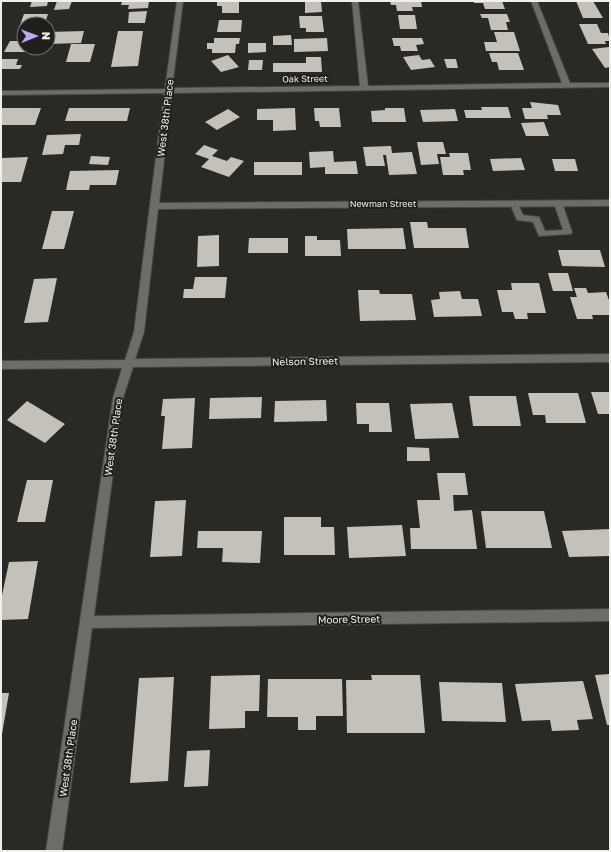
<svg xmlns="http://www.w3.org/2000/svg" width="611" height="852" font-family="'Golos Text',sans-serif">
	<style>
		.building { fill: #c4c1bb }
		.lines { fill: none; stroke-linecap: round; stroke-linejoin: round }
		.service-casing { stroke: #484643; stroke-width: 2 }
		.minor-casing { stroke: #484643; stroke-width: 2 }
		.service { fill: #6e6c66; fill-rule: evenodd }
		.minor { fill: #6e6c66; fill-rule: evenodd }
		.labels { text-anchor: middle; stroke-width: 4; stroke-linejoin: round; paint-order: stroke }
		.far-street-label { font-size: 9px; fill: #f0efec; stroke: #211f1b }
		.street-label { font-size: 10px; fill: #f0efec; stroke: #211f1b }
	</style>
	<rect width="100%" height="100%" fill="#2a2924"/>
	<path class="building" d="M32 1H48L47 6 30 7Z
		M57 1H72L69 9 54 10Z
		M122 1H149L148 8 128 9 129 5H121Z
		M217 1H239V13H222V6H217Z
		M305 1H321L322 12 305 13Z
		M390 1H421L422 7H412L413 11H397L396 5H391Z
		M474 1H502L505 9H485L483 3H474Z
		M576 1H593L603 18H583Z
		M147 11 145 23H128L129 12Z
		M24 14H48L46 20H38L37 24H24V28H19Z
		M480 14H507L510 22H506L508 30H491L488 18H482Z
		M398 15H415L417 29H400Z
		M299 16H322L324 32H306V28H300Z
		M219 20H242L241 32H217Z
		M579 24H597L601 33H608L610 41H605L606 44H588Z
		M84 31 81 43 48 44V32Z
		M118 31H143L138 66 111 67Z
		M494 32H514L520 51H486L484 42H497Z
		M291 35 292 45H273V36Z
		M214 38H240L239 44H236L235 53H212V49H207V43H214Z
		M327 38 328 51 294 52V39Z
		M392 38H422L424 44 416 45 418 51H401L400 46H394Z
		M10 41H24V48H27L25 52H4Z
		M248 43H266V52L248 53Z
		M71 44H95L90 62H66Z
		M609 47 610 67 605 68 592 49Z
		M489 53H518L524 70H499L497 62H492Z
		M228 55 239 67 221 72 211 61Z
		M419 55 422 60 430 59 435 67 411 70 403 57Z
		M306 57H321L322 72H273V63H306Z
		M1 59H18L16 65H22L20 69H1Z
		M444 59H456L458 68H447Z
		M249 60H263L262 70H248Z
		M530 102 558 105 561 115H547L548 119H525L522 108H532Z
		M481 107H508L511 118H466L464 110H482Z
		M1 108H41L35 125H1Z
		M69 108H130L127 121H65Z
		M295 108 296 130 273 131V120H257V109Z
		M314 108H339L341 127H320L319 121H315Z
		M385 108H404L406 122H372L371 111 385 110Z
		M228 109 240 117 217 130 205 122Z
		M455 109 458 121 423 122 420 110Z
		M544 122 549 136H526L521 123Z
		M81 134 79 145H65L63 154 42 155 47 135Z
		M417 142H443L446 154H437L439 164 421 165Z
		M204 145 218 150 212 156 227 161 231 157 244 161 229 177 201 167 209 159 195 154Z
		M391 146 392 153 412 152 417 174 389 175 386 155H383L385 166H366L363 147Z
		M333 151 334 162 356 161 358 174H325V167L310 168 309 152Z
		M449 153H468L471 170H463L464 175H443L440 157H450Z
		M91 156 110 157 108 165 89 164Z
		M28 157 21 182H1L2 158Z
		M521 158 525 170 493 171 490 159Z
		M552 159H575L578 171H555Z
		M254 162H302V175H254Z
		M119 170 116 185H90L89 190H66L70 171Z
		M52 211H74L64 249H42Z
		M410 222H427L428 228H466L469 248H414Z
		M403 228 406 249H348L347 229Z
		M219 235V266L197 267 198 236Z
		M305 236H317V240H340L341 256H305Z
		M249 238H288V253H248Z
		M558 250H600L605 267 562 266Z
		M548 273H568L573 291H553Z
		M195 277H227L225 298H183L184 289H193Z
		M57 278 48 322 24 323 34 279Z
		M511 283H539L546 313H527L528 319H515L513 312H502L497 290H512Z
		M574 288H586L588 293 606 292 610 303V315H592L593 319H577L570 297H577Z
		M358 290H379L380 294H412L416 320 360 321Z
		M460 291 462 299H478L482 316 434 317 431 300 440 299 439 292Z
		M591 392H610V414H598Z
		M528 393H578L586 423H546L545 415H533Z
		M469 396H516L521 426H473Z
		M262 397 261 418 209 419 210 398Z
		M195 398 192 448 162 449 165 416H161L163 399Z
		M326 400 327 421 274 422 275 401Z
		M27 401 65 424 45 443 7 420Z
		M356 403H389L392 432H369V424H357Z
		M452 403 459 438 415 439 410 404Z
		M407 447 429 448 430 461H407Z
		M437 473H465L468 495H453L454 511 472 510 477 549H411L410 528H420L417 500H440Z
		M27 480H53L45 522H17Z
		M186 500 182 556 150 557 155 501Z
		M481 511H544L552 548H486Z
		M284 517H321V527H334L335 555H284Z
		M402 525 406 556 349 558 347 527Z
		M610 529V556L569 557 562 531Z
		M198 531H262L260 563 222 562 223 548H197Z
		M38 561 28 619 1 620V600L9 562Z
		M610 674V725H607L595 675Z
		M260 675 259 711H245V728L209 729 211 676Z
		M371 675H420L425 733H347L346 680H372Z
		M174 677 168 781 130 783 139 678Z
		M268 679H342L343 716H316V730H298V717H267Z
		M583 681 593 719 577 720 579 730 552 731 550 720 522 721 515 684Z
		M439 682 502 683 506 722 442 721Z
		M1 693H9L2 734H1Z
		M210 750 208 786 184 787 187 751Z"/>
	<g class="lines">
		<g class="service-casing">
			<path id="service" d="M558 200 562 203 572 232 571 234 539 236 533 222 517 220 510 204 514 201 517 202 523 215 539 217 545 231 563 230 554 203Z"/>
		</g>
		<g class="minor-casing">
			<path id="minor" d="M177 1H183L172 88 360 86 352 1H358L368 86 562 83 531 1H537L570 83H610V87L172 93 159 203 610 200V206L158 209 144 332 135 359 610 354V362L133 367 123 398 94 616 610 609V621L92 628 62 851H46L113 398 122 368 1 369V361L125 360 134 332 164 93 1 95V91L165 89Z"/>
		</g>
		<use href="#service" class="service"/>
		<use href="#minor" class="minor"/>
	</g>
	<g class="labels">
		<g class="far-street-label">
			<text transform="translate(305 79) rotate(-1)" y="3">Oak Street</text>
			<text x="383" y="207">Newman Street</text>
		</g>
		<g class="street-label">
			<text transform="translate(165 118) rotate(-83)" y="4">West 38th Place</text>
			<text transform="translate(305 361) rotate(-1)" y="4">Nelson Street</text>
			<text transform="translate(113 437) rotate(-82)" y="4">West 38th Place</text>
			<text transform="translate(349 619) rotate(-1)" y="4">Moore Street</text>
			<text transform="translate(68 758) rotate(-82)" y="4">West 38th Place</text>
		</g>
	</g>
	<rect width="611" height="852" fill="none" stroke="#f0efec" stroke-width="4"/>
	<g transform="translate(36 36) rotate(89)"><circle r="19" fill="#211f1b" stroke="#74726f"/>
	<path d="M0-3L7 15L0 10L-7 15Z" fill="#c2a7f2"/>
	<text y="-6" font-size="11" font-weight="bold" text-anchor="middle" fill="#f0efec">N</text>
	</g>
</svg>
